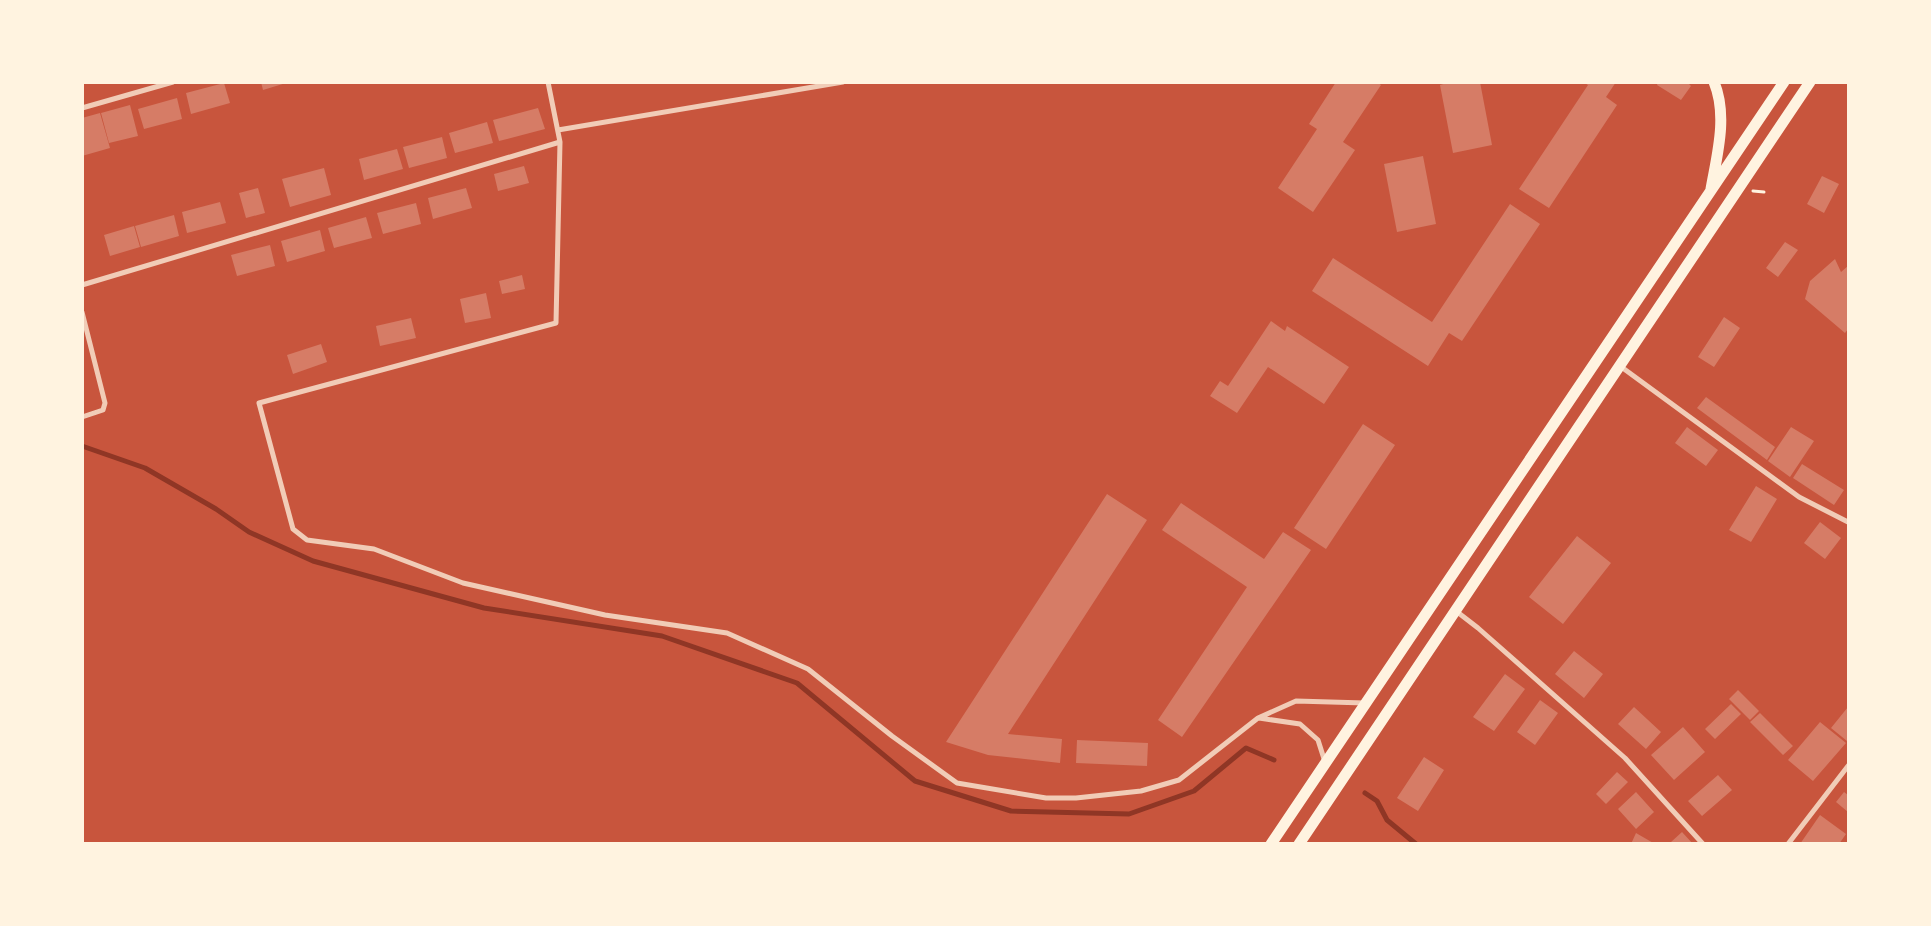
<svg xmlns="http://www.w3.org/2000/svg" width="1931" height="926" font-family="Quicksand,sans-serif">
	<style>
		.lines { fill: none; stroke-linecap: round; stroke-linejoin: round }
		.stream { stroke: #8f3625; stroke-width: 5 }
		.building { fill: #d67c66 }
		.path { stroke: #fff3e0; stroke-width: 3 }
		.minor { stroke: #f1ccb7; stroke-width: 5 }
		.trunk { stroke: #fff3e0; stroke-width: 11 }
	</style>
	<rect width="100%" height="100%" fill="#c8553d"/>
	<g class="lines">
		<path class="stream" d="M82 446 145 468 216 509 249 532 313 561 484 608 662 636 797 683 915 781 1011 811 1129 814 1194 791 1246 748 1274 760
			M1365 793 1377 801 1387 820 1416 844"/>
	</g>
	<path class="building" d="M261 82H286V83L263 90Z
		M1336 82H1377L1381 85 1343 142 1355 150 1313 212 1278 188 1317 129 1309 124Z
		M1450 82H1480L1492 145 1453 153 1440 85Z
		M1583 82H1616L1606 97 1617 105 1549 208 1519 189 1588 85Z
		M1658 82H1687L1691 86 1681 100 1657 85Z
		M224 83 230 103 191 114 186 93Z
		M177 98 182 119 144 129 138 109Z
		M130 105 138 136 109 143 101 113Z
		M538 108 545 129 499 141 493 120Z
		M100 113 110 148 82 156V118Z
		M487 122 493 143 455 153 449 133Z
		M442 137 447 158 409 168 403 147Z
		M397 149 403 169 364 180 359 159Z
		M1423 156 1436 224 1397 232 1384 164Z
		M524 166 529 183 498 191 494 174Z
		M324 168 331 195 290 207 282 179Z
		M1822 176 1839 184 1824 213 1807 204Z
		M258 188 265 213 246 218 239 193Z
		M466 188 472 208 433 219 428 198Z
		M220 202 226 223 187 233 182 212Z
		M416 203 421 224 383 234 377 213Z
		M1510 204 1540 224 1462 341 1449 333 1428 366 1312 291 1333 258 1432 322Z
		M174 215 179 236 141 247 135 226Z
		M366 217 372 238 334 248 328 228Z
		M134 226 140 247 110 256 104 235Z
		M320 230 325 251 287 262 281 241Z
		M1785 242 1798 250 1778 277 1766 268Z
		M270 245 275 266 237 276 231 255Z
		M1835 259 1841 272 1848 266V329L1845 333 1805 299 1810 281Z
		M522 275 525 289 502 294 499 281Z
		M486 293 491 318 465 323 460 299Z
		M1724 317 1740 328 1714 367 1698 357Z
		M411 318 416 338 380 346 376 326Z
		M1271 321 1285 331 1287 326 1349 367 1324 404 1268 367 1237 413 1210 396 1220 381 1228 386Z
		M321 344 327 362 293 374 287 355Z
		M1706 397 1775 447 1767 460 1697 408Z
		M1363 424 1395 445 1326 549 1294 528Z
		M1687 427 1718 450 1706 466 1675 443Z
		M1791 427 1814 441 1790 477 1768 461Z
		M1802 464 1844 490 1834 505 1793 478Z
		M1756 486 1777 499 1751 542 1729 530Z
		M1107 494 1147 520 1008 734 1062 739 1060 763 988 755 946 742Z
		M1181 503 1264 559 1283 532 1311 550 1182 737 1158 720 1247 587 1162 530Z
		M1820 522 1841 538 1825 559 1804 543Z
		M1577 536 1611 563 1563 624 1529 597Z
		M1574 651 1603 674 1584 698 1555 674Z
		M1505 674 1525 689 1494 731 1473 717Z
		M1738 690 1759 711 1750 720 1729 699Z
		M1540 700 1558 713 1535 745 1517 732Z
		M1731 704 1741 714 1715 739 1705 729Z
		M1634 707 1661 732 1646 749 1618 724Z
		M1848 707V740L1847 741 1831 728Z
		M1760 713 1793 746 1783 755 1750 722Z
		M1820 722 1846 743 1813 781 1788 760Z
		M1683 727 1705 752 1674 780 1651 755Z
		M1077 740 1148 743 1147 766 1076 763Z
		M1424 757 1444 770 1418 811 1397 798Z
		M1617 772 1628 782 1606 804 1596 794Z
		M1718 775 1732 790 1702 816 1688 801Z
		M1636 792 1654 812 1636 829 1618 809Z
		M1844 792 1848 795V812L1836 802Z
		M1820 815 1846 834 1839 844H1800Z
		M1682 832 1693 844H1672L1671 842Z
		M1636 833 1655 844H1631Z"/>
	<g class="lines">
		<path class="path" d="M1753 191 1764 192"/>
		<path class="minor" d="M548 82 560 142 556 323 259 403 293 529 307 540 374 549 463 583 605 615 727 633 808 669 892 736 957 783 1046 798H1076L1141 791 1179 780 1258 718 1296 701 1365 703
			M82 108 173 82
			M558 130 843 82
			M82 285 560 142
			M82 312 105 403 103 410 82 417
			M1620 366 1799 497 1848 522
			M1456 611 1478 628 1625 758 1703 844
			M1259 718 1300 724 1318 740 1325 762
			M1788 844 1848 766"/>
		<path class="trunk" d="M1711 189C1717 155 1728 116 1714 82
			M1271 844 1784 82
			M1299 844 1810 82"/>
	</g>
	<rect width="1931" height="926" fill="none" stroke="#fff3e0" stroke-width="168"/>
</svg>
